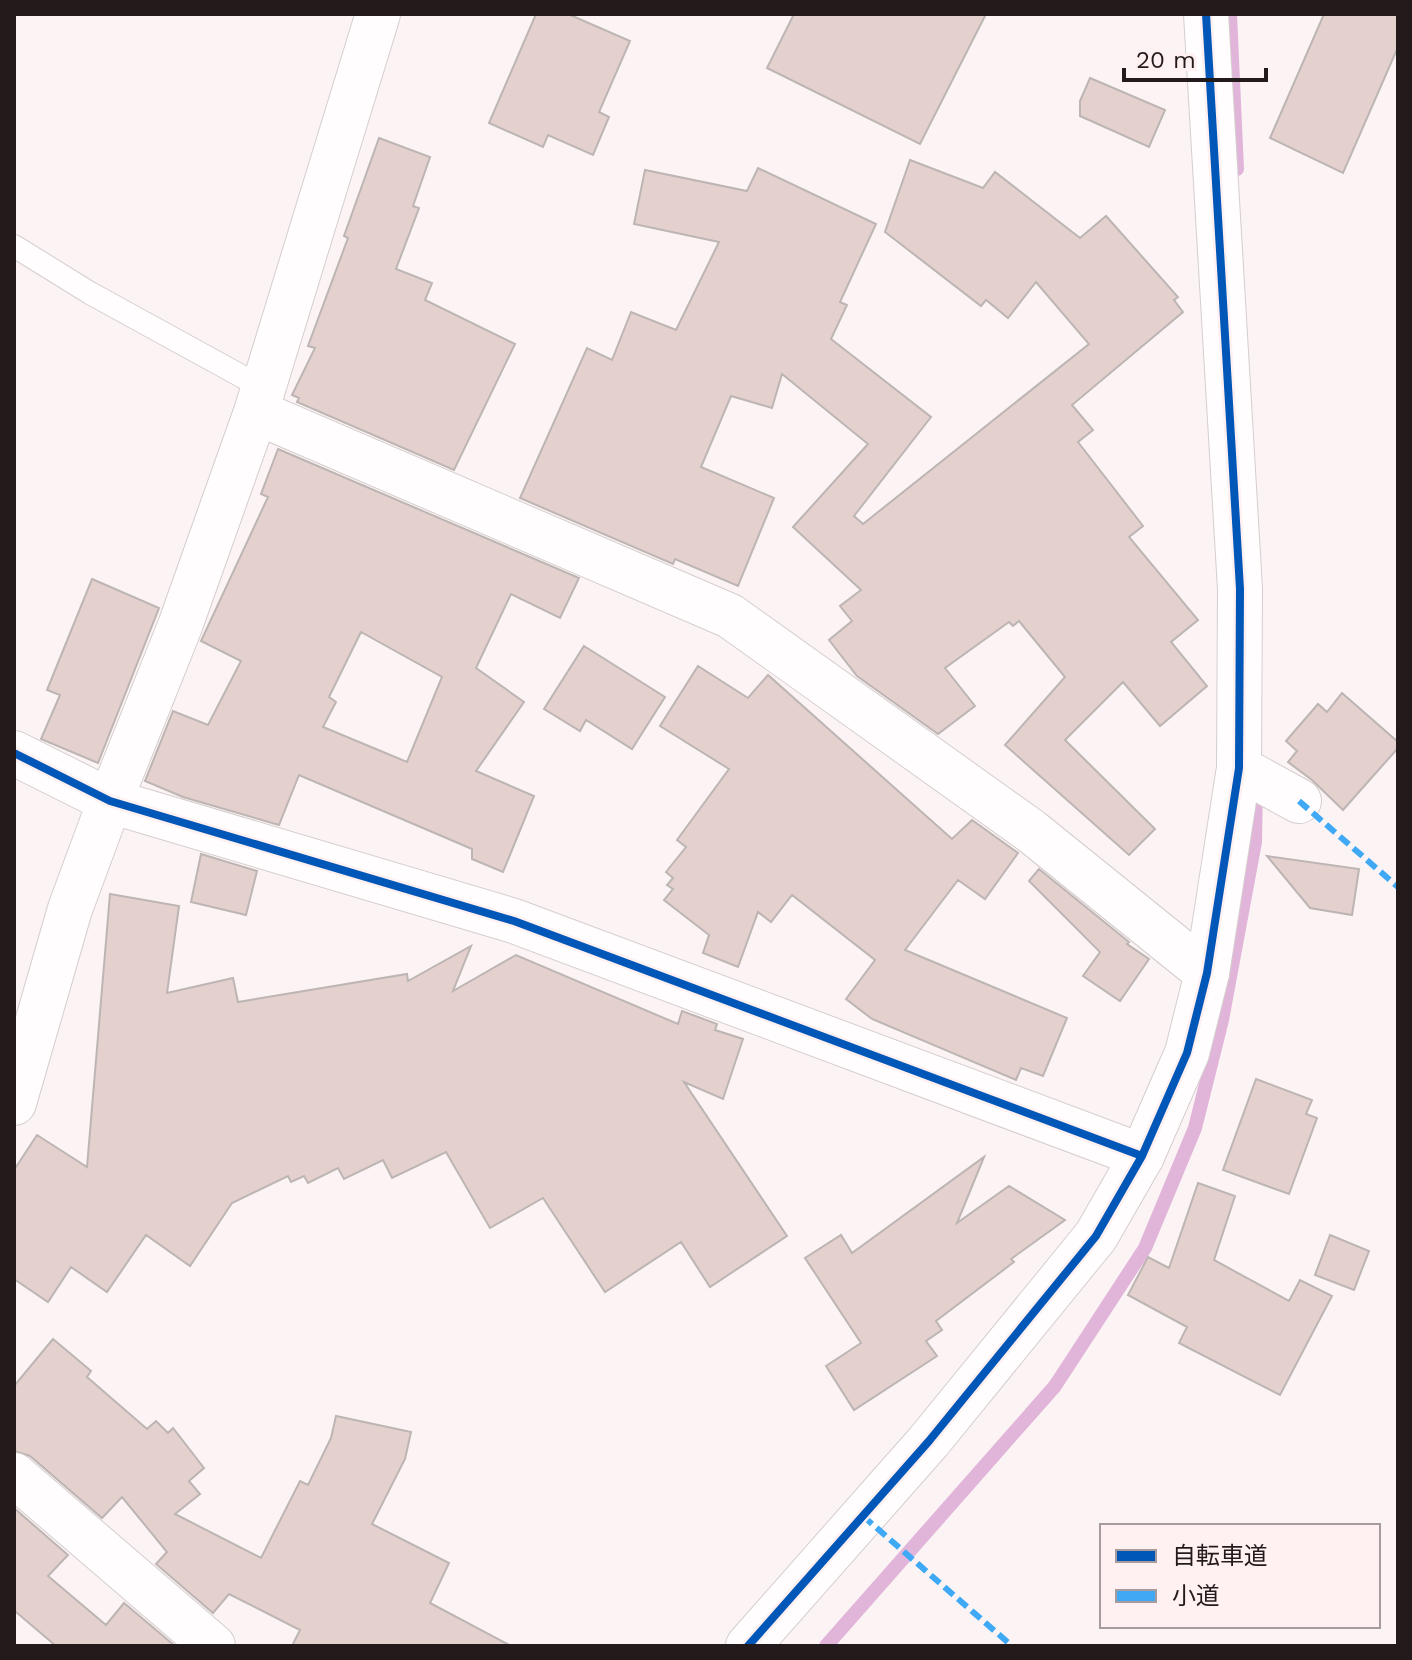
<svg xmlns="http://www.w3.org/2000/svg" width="1412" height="1660" font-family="'Work Sans','Noto Sans JP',sans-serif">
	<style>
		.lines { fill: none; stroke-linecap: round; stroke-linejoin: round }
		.stream { stroke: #e1b5d9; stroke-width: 14 }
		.building { fill: #e4d1ce; stroke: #bcb5b4; stroke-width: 2; fill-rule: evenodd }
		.lane-casing { stroke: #d6cece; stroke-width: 24 }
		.street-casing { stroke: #d6cece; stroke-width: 46 }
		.secondary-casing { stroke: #d6cece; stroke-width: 46 }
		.lane { stroke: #fffdfd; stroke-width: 22 }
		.street { stroke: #fffdfd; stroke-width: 44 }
		.secondary { stroke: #fffdfd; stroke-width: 44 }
		.quiet { stroke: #3fa9f5; stroke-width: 6; stroke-dasharray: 12 6; stroke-linecap: butt }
		.cycleway-casing { stroke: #fff0f1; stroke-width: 13 }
		.cycleway { stroke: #0057b8; stroke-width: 8 }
	</style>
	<rect width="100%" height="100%" fill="#fcf4f4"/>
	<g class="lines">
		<path class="stream" d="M1230 14 1237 169
			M826 1646 1055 1386 1145 1248 1195 1128 1222 1020 1255 842 1256 786"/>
	</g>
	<path class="building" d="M536 14H568L630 41 599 112 609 117 593 155 548 135 543 147 489 123Z
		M794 14H986L920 144 767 68Z
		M1324 14H1398V47L1343 173 1270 138Z
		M1090 78 1165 110 1149 147 1080 116V101Z
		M379 138 430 157 413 206 419 208 396 269 432 283 425 300 515 344 454 470 297 402 299 398 292 395 315 348 308 346 348 238 344 236Z
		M910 160 983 188 995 172 1080 238 1106 216 1178 297 1174 300 1183 312 1072 405 1093 430 1078 442 1143 526 1129 537 1198 620 1171 642 1207 686 1160 726 1123 682 1065 740 1155 829 1129 855 1005 745 1065 677 1019 621 1013 626 1009 622 945 668 975 706 938 734 857 676 829 640 852 621 840 606 861 590 793 527 868 444 782 374 772 408 731 396 701 467 774 498 738 586 675 559 673 564 520 498 587 348 612 360 631 312 676 330 719 242 634 224 645 170 747 191 758 168 876 224 840 302 847 305 831 339 931 417 854 516 863 524 1089 344 1036 282 1008 318 986 300 981 306 885 232Z
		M278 449 579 578 560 618 511 594 476 668 524 702 476 771 534 796 503 872 472 859V849L299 775 279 825 183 797 145 781 173 711 208 725 241 661 201 641 268 497 261 494ZM361 632 442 677 407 762 323 727 336 702 329 697Z
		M92 579 159 608 98 763 41 739 60 695 47 690Z
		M584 646 665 697 632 749 586 720 580 731 544 709Z
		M698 666 748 698 768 675 952 839 972 820 1018 853 985 899 958 880 905 950 1067 1018 1043 1076 1021 1068 1016 1080 872 1019 846 999 875 960 792 895 771 922 758 912 738 967 703 953 709 935 664 900 673 889 667 885 673 878 666 872 686 847 677 840 729 769 660 726Z
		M1342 693 1398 742V748L1343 810 1312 780 1288 762 1297 751 1286 741 1318 704 1327 712Z
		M201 854 257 871 246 915 191 902Z
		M1267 856 1359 869 1352 915 1310 908Z
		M1039 869 1129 942 1127 944 1149 959 1120 1001 1083 976 1100 952 1029 881Z
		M110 894 179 906 167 993 233 978 238 1002 407 974 408 981 471 946 453 991 516 955 678 1024 682 1011 717 1024 715 1030 743 1039 723 1099 684 1082 787 1236 710 1287 681 1242 605 1292 543 1198 490 1228 446 1152 392 1178 383 1160 344 1179 338 1168 308 1183 304 1176 291 1182 288 1176 232 1203 190 1266 146 1235 107 1292 71 1267 48 1302 14 1279V1170L37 1135 87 1167Z
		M1256 1079 1312 1100 1306 1114 1317 1118 1289 1194 1223 1170Z
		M984 1157 957 1223 1009 1186 1065 1220 1011 1259 1014 1262 936 1321 942 1330 926 1341 937 1356 854 1410 826 1366 861 1343 805 1258 841 1235 852 1253Z
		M1198 1183 1235 1196 1214 1260 1289 1301 1300 1280 1332 1296 1280 1395 1179 1343 1187 1327 1128 1295 1148 1257 1169 1268Z
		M1330 1235 1369 1251 1354 1290 1315 1275Z
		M53 1339 91 1371 87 1377 147 1429 156 1421 168 1433 173 1428 204 1468 189 1481 200 1494 175 1514 261 1558 300 1481 308 1485 331 1438 336 1416 411 1432 405 1459 372 1524 449 1563 430 1603 511 1646H292L300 1630 229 1594 213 1613 156 1564 167 1552 122 1497 102 1518 30 1456 14 1451V1386Z
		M14 1508 68 1555 48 1576 106 1625 124 1603 175 1646H56L16 1612 14 1614Z"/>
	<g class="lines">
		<g class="lane-casing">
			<path id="lane" d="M14 246 90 293 263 388"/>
		</g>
		<g class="street-casing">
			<path id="street" d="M256 412 730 616 1031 831 1207 973
				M14 753 110 801 514 921 1142 1156
				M1239 768 1299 801
				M14 1103 70 909 110 801 180 626 256 412 378 14
				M14 1475 213 1646"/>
		</g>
		<g class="secondary-casing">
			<path id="secondary" d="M748 1646 929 1441 1096 1236 1142 1156 1187 1053 1207 973 1239 768 1240 589 1206 14"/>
		</g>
		<use href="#lane" class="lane"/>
		<use href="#street" class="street"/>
		<use href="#secondary" class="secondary"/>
		<path class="quiet" d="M1299 801 1398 887
			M863 1516 1012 1646"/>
		<g class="cycleway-casing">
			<path id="cycleway" d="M14 753 110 801 514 921 1142 1156
				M748 1646 929 1441 1096 1236 1142 1156 1187 1053 1207 973 1239 768 1240 589 1206 14"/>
		</g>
		<use href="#cycleway" class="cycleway"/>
	</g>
	<rect width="1412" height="1660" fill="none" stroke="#231b1b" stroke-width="32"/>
	<rect x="1100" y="1524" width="280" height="104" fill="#fff0f1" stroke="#a79b9b" stroke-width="2"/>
	<rect x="1116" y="1550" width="40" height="12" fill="#0057b8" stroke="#a79b9b" stroke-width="2"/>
	<text x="1172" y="1564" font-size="24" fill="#231b1b">自転車道</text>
	<rect x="1116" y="1590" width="40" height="12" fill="#3fa9f5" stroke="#a79b9b" stroke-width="2"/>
	<text x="1172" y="1604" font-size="24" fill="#231b1b">小道</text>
	<path d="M1124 68v12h142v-12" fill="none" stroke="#231b1b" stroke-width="4"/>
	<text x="1136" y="68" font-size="24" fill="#231b1b" stroke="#fff0f1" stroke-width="6" paint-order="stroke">20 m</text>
</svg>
